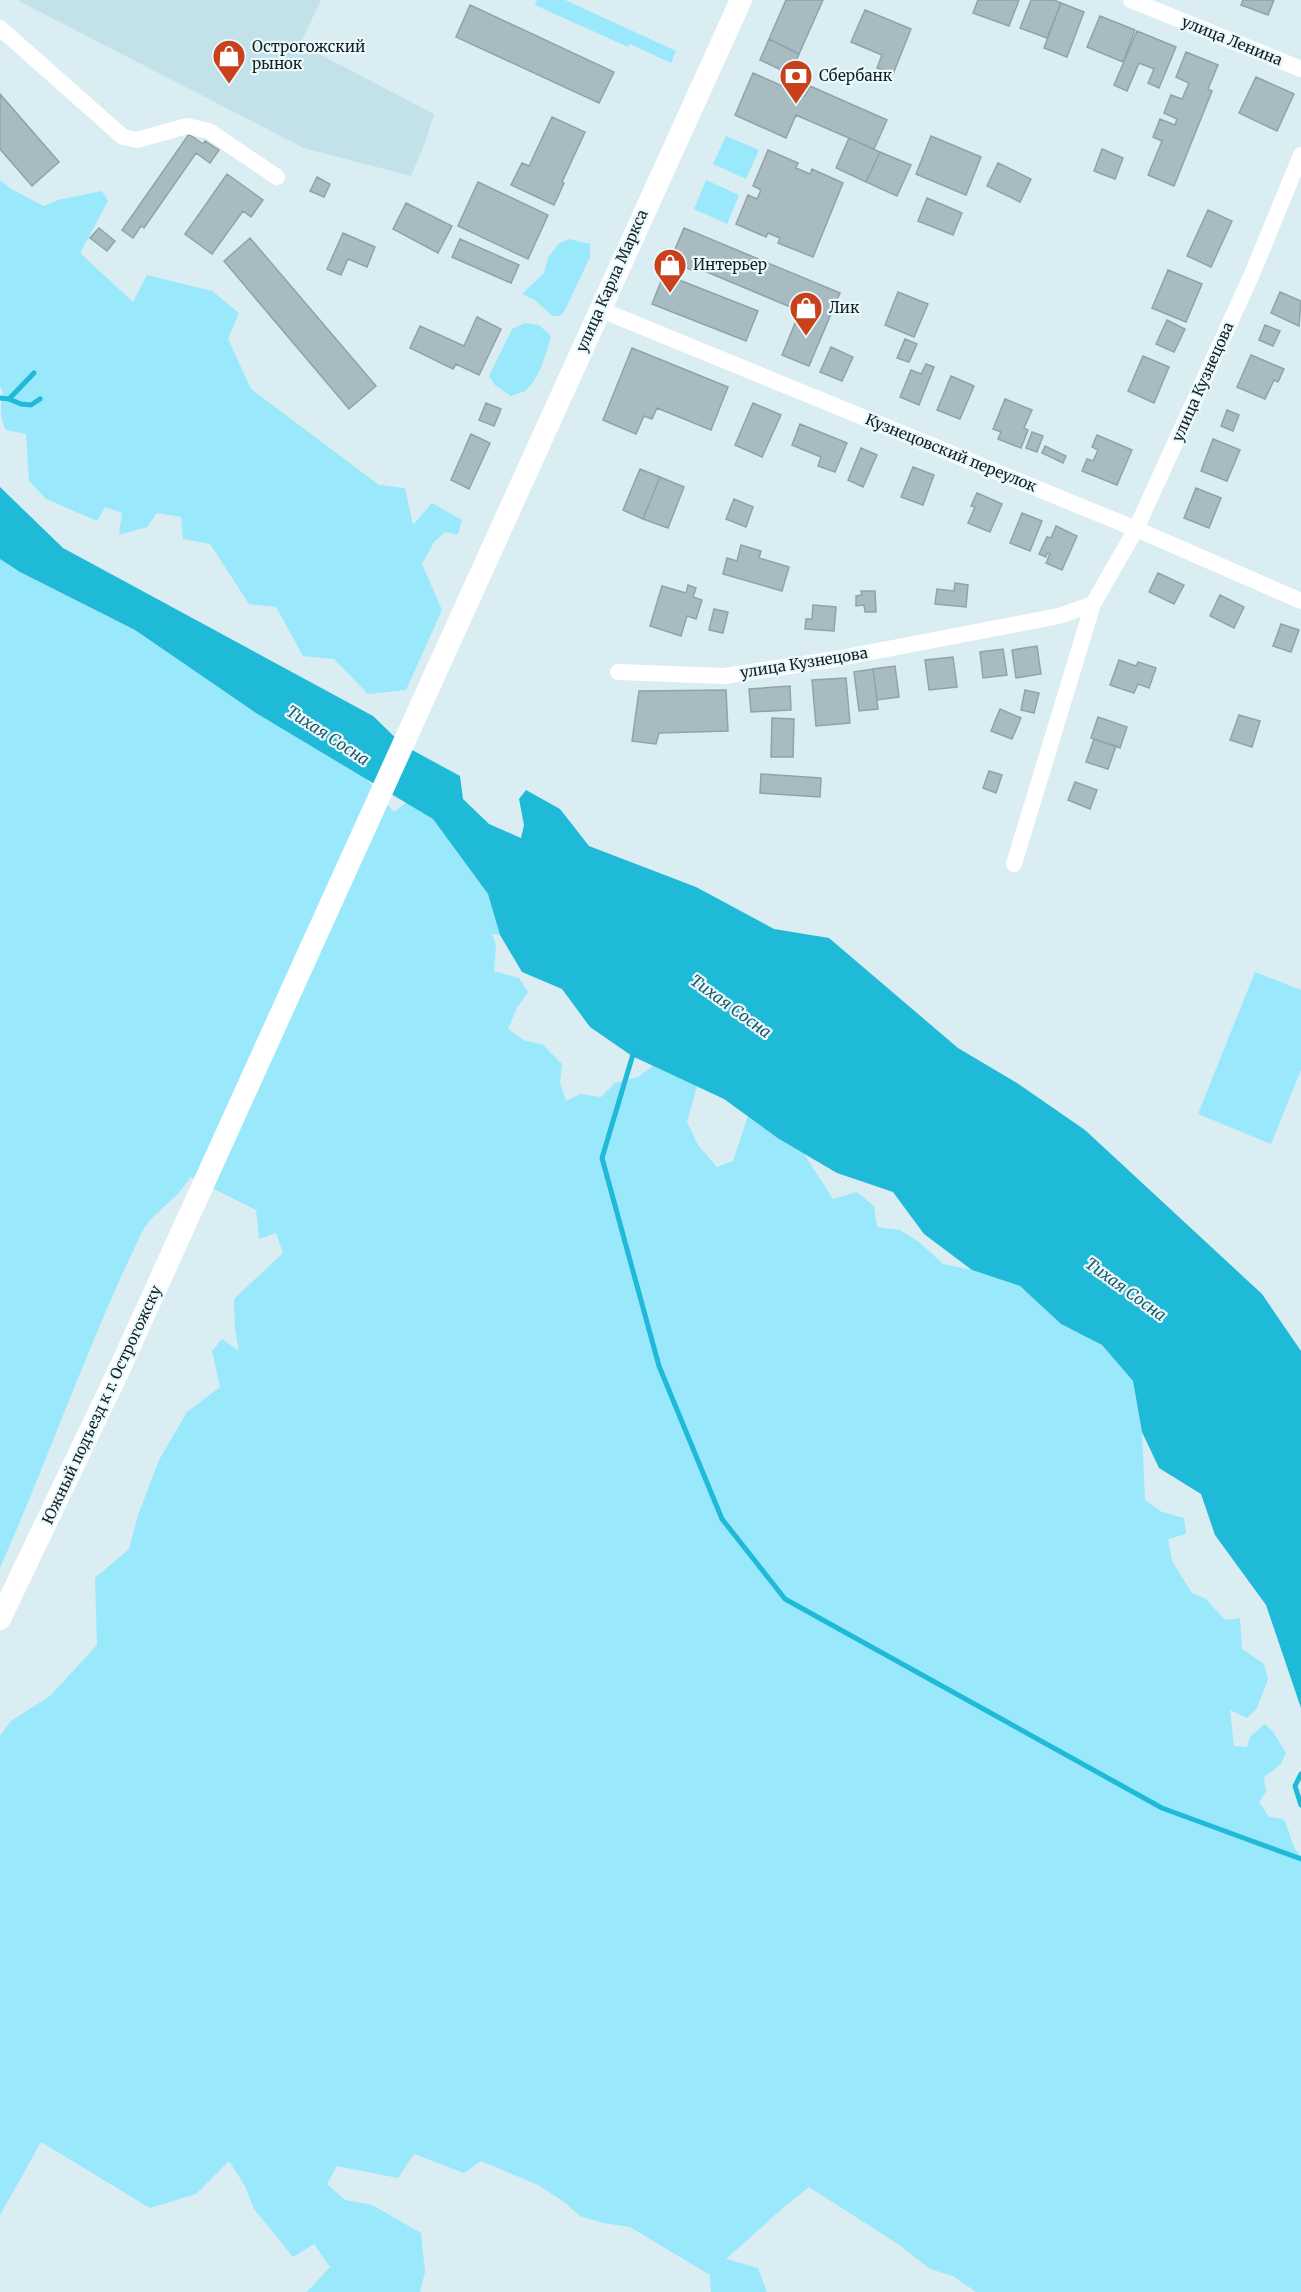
<svg xmlns="http://www.w3.org/2000/svg" width="1301" height="2292" font-family="Merriweather,serif">
	<style>
		.built { fill: #c3e1e9 }
		.green { fill: #9ae8fc }
		.water { fill: #1ebad8 }
		.lines { fill: none; stroke-linecap: round; stroke-linejoin: round }
		.stream { stroke: #1ebad8; stroke-width: 5 }
		.building { fill: #a7bbc1; stroke: #90a3a8; stroke-width: 1.5 }
		.street { stroke: #fff; stroke-width: 16 }
		.secondary { stroke: #fff; stroke-width: 22 }
		.labels { text-anchor: middle; stroke-width: 4.5; stroke-linejoin: round; paint-order: stroke }
		.street-label { font-size: 15px; fill: #161e20; stroke: #e9fafe }
		.poi-label { font-size: 15px; fill: #161e20; stroke: #e9fafe; text-anchor: start }
		.water-label { font-size: 16px; font-style: italic; fill: #205865; stroke: #e9fafe }
	</style>
	<rect width="100%" height="100%" fill="#d9edf3"/>
	<path class="built" d="M17 0H321L300 44 434 114 425 143 411 176 304 148Z"/>
	<path class="green" d="M537 0H565L676 51 671 63 630 44 628 47 535 5Z
		M726 136 759 150 746 179 713 164Z
		M0 180 11 189 44 206 58 200 102 191 108 201 80 253 133 302 147 275 212 291 239 313 228 339 251 389 379 485 405 488 413 525 432 503 462 520 458 535 445 532 434 542 422 564 442 610 406 690 368 694 334 659 303 656 276 607 249 604 210 544 183 539 181 517 157 513 147 527 119 535 122 513 105 507 97 521 46 499 29 481 26 434 6 430C0 420 0 403 3 392L0 387Z
		M706 180 739 195 727 224 694 209Z
		M569 239 590 244V257L564 312 560 316H552L535 300 522 294 544 273 548 258 558 244Z
		M525 323 539 325 551 336C546 353 540 379 525 391 521 393 515 394 511 396L495 385 489 376 512 329Z
		M0 559 20 572 135 630 256 713 363 775 394 812 407 802 433 819 488 894 500 935 492 934 496 945 494 971 519 978 528 992 517 1008 508 1029 525 1041 542 1044 562 1064 560 1083 566 1101 581 1094 601 1097 615 1083 638 1077 653 1066 697 1086 687 1122 698 1145 717 1167 733 1161 748 1116 779 1139 804 1154 833 1199 857 1192 874 1206 877 1227 900 1230 919 1242 943 1264 972 1270 1020 1286 1061 1324 1102 1345 1133 1381 1142 1432 1145 1500 1162 1512 1184 1518 1186 1534 1168 1539 1172 1561 1192 1593 1206 1599 1225 1620 1240 1618 1242 1649 1264 1664 1268 1679 1257 1708 1247 1718 1230 1710 1234 1746 1247 1747 1250 1737 1265 1724 1274 1733 1286 1753 1281 1764 1264 1777 1266 1792 1259 1802 1269 1817 1283 1819C1292 1833 1289 1844 1301 1856V2292H976L953 2276 930 2269 898 2244 809 2187 784 2207 726 2259 758 2268 767 2292H711L710 2275 630 2227 603 2223 580 2216 563 2201 538 2185 481 2161 464 2173 414 2154 398 2178 337 2166 327 2184 345 2200 372 2205 421 2233 425 2272 420 2292H307L330 2267 314 2244 293 2257 254 2209 245 2186 229 2161 196 2194 150 2208 41 2142 0 2215V1736L11 1721 50 1696 97 1645 95 1578 129 1549 138 1515 159 1460 187 1412 220 1387 212 1351 222 1339 239 1351 235 1329 234 1299 283 1253 276 1233 259 1239 256 1210 190 1177C179 1199 153 1211 142 1232 89 1341 49 1457 0 1568Z
		M1255 972 1301 990V1070L1271 1144 1198 1114Z"/>
	<path class="water" d="M0 487 63 548 373 716 403 745 460 776 463 799 489 824 521 838 524 825 519 799 526 790 560 809 589 846 696 887 774 929 829 938 958 1048 1017 1083 1085 1130 1262 1294 1301 1351V1708L1266 1605 1215 1535 1201 1494 1159 1468 1142 1432 1133 1381 1102 1345 1061 1324 1020 1286 972 1270 924 1234 893 1192 837 1173 779 1139 724 1099 632 1056 590 1027 562 989 522 972 500 935 488 894 433 819 256 713 135 630 20 572 0 559Z"/>
	<g class="lines">
		<path class="stream" d="M0 398 9 399 34 373
			M9 399 21 404 31 405 40 399
			M634 1051 602 1158 659 1366 722 1519 785 1599 1162 1808 1301 1859
			M1301 1774 1295 1786 1301 1805"/>
	</g>
	<path class="building" d="M786 0H823L799 54 769 39Z
		M978 0H1019L1009 26 973 13Z
		M1031 0H1054L1061 3 1047 38 1020 28Z
		M1243 0H1274L1268 15 1241 5Z
		M1061 3 1084 12 1067 57 1044 48Z
		M470 5 614 72 599 103 456 37Z
		M865 10 911 29 893 74 877 68 882 55 851 42Z
		M1100 16 1135 30 1123 62 1087 47Z
		M1137 31 1176 47 1159 88 1148 83 1154 69 1139 63 1127 91 1114 85Z
		M769 39 799 54 790 74 760 60Z
		M1186 52 1218 65 1208 89 1212 91 1174 186 1148 175 1162 141 1153 137 1160 119 1175 125 1177 119 1164 113 1171 95 1182 99 1189 83 1176 77Z
		M753 73 805 96 810 86 887 120 874 149 796 115 786 138 735 115Z
		M1256 77 1294 94 1277 131 1239 113Z
		M0 94 59 162 32 186 0 149Z
		M552 117 585 132 562 182 564 183 554 205 511 185 522 163 529 166Z
		M189 134 203 144 205 141 219 150 210 163 196 153 144 228 141 226 133 238 122 230Z
		M931 136 981 157 966 195 916 174Z
		M849 138 880 152 866 182 836 168Z
		M1102 149 1123 158 1115 179 1094 171Z
		M768 150 798 163 796 168 810 174 812 169 843 183 813 257 778 243 780 238 768 233 766 237 736 224 748 195 757 199 761 190 753 186Z
		M880 152 911 165 897 196 866 182Z
		M998 163 1031 179 1020 202 987 186Z
		M227 174 263 200 251 217 243 211 212 254 185 234Z
		M317 177 330 184 324 197 310 191Z
		M478 182 548 215 528 259 458 226Z
		M927 198 962 213 953 235 918 221Z
		M406 203 452 226 438 253 393 229Z
		M1208 210 1232 221 1211 267 1187 256Z
		M99 228 115 241 107 251 90 238Z
		M684 228 840 293 809 366 782 355 800 311 695 267 694 271 670 261Z
		M343 233 375 247 367 267 348 259 341 275 327 269Z
		M250 238 376 386 349 409 224 261Z
		M460 239 519 265 511 283 452 257Z
		M1168 270 1202 284 1186 322 1152 308Z
		M664 274 758 311 746 341 652 304Z
		M898 292 928 304 914 337 885 325Z
		M1280 292 1301 301 1299 326 1271 313Z
		M477 317 501 329 479 375 456 364 453 369 410 348 420 326 464 346Z
		M1167 320 1185 329 1174 352 1156 344Z
		M1265 325 1280 331 1273 346 1259 340Z
		M905 339 917 344 909 362 897 358Z
		M831 347 853 357 842 381 820 372Z
		M632 348 728 387 711 430 657 408 652 419 644 416 636 434 603 420Z
		M1251 355 1284 369 1278 382 1274 380 1265 399 1237 387Z
		M1143 356 1169 367 1154 403 1128 391Z
		M926 364 934 367 919 405 900 397 911 370 921 374Z
		M951 376 974 386 960 419 937 410Z
		M1005 399 1032 410 1024 428 1028 430 1021 448 998 439 1001 432 993 429Z
		M486 403 501 409 494 426 479 420Z
		M753 403 781 415 762 457 735 445Z
		M1227 410 1239 415 1233 431 1221 426Z
		M800 424 847 443 835 472 818 466 821 457 792 445Z
		M1032 432 1043 436 1037 452 1026 448Z
		M471 434 490 443 469 489 451 480Z
		M1097 435 1132 450 1117 485 1082 471 1087 459 1093 461 1098 450 1092 447Z
		M1213 439 1240 450 1227 481 1201 471Z
		M1045 446 1066 456 1063 463 1042 453Z
		M861 448 877 455 863 487 848 480Z
		M913 467 934 475 923 505 901 497Z
		M640 469 660 477 643 519 623 510Z
		M660 477 684 487 668 528 643 519Z
		M1196 488 1221 498 1209 528 1184 518Z
		M977 493 1002 504 990 532 968 523 975 507 971 506Z
		M734 499 753 507 746 527 726 519Z
		M1022 513 1042 521 1030 551 1010 543Z
		M1056 526 1077 536 1062 570 1046 563 1050 554 1047 553 1046 557 1039 554 1047 537 1051 538Z
		M741 545 761 551 759 558 789 567 782 591 723 574 727 558 737 561Z
		M1158 573 1184 585 1174 604 1149 592Z
		M955 583 968 585 966 607 935 604 937 589 954 591Z
		M688 585 696 588 693 597 702 600 696 619 687 616 681 636 650 626 662 586 686 593Z
		M861 591H875L876 612H865L864 605 856 606V596L862 595Z
		M1220 595 1244 607 1234 628 1210 616Z
		M813 605 836 607 834 631 805 629 806 619H812Z
		M714 609 728 612 723 633 709 630Z
		M1281 624 1299 630 1291 652 1273 646Z
		M1037 646 1041 674 1016 678 1012 650Z
		M1003 649 1007 675 983 678 980 652Z
		M953 657 957 687 929 690 925 660Z
		M1119 660 1136 666 1138 662 1156 668 1149 688 1138 684 1134 693 1110 685Z
		M895 666 899 697 877 700 873 669Z
		M873 669 878 709 859 711 854 672Z
		M846 678 850 723 816 726 812 680Z
		M790 686 791 710 751 712 749 689Z
		M726 690 728 731 659 733 656 744 632 741 639 691Z
		M1025 690 1039 693 1034 713 1021 710Z
		M1000 709 1021 718 1012 739 991 731Z
		M1239 715 1260 721 1252 747 1230 740Z
		M1098 717 1127 727 1120 748 1091 738Z
		M772 718 794 719 793 757H771Z
		M1094 739 1116 746 1108 769 1086 762Z
		M989 771 1002 775 996 793 983 788Z
		M761 774 821 778 820 797 760 793Z
		M1075 782 1097 790 1090 809 1068 800Z"/>
	<g class="lines">
		<path class="street" d="M1131 0 1301 69
			M0 28 123 137 137 140 187 126 209 131 277 177
			M599 309 1136 529 1301 601
			M618 672 724 676 830 660 1059 616 1093 604
			M1014 864 1093 604 1136 529 1252 274 1301 155"/>
		<path class="secondary" d="M0 1619 119 1370 741 0"/>
	</g>
	<defs>
		<g id="shop-pin" transform="scale(1.725)"><path d="M0 17L-7.5 6A9.5 9.5 0 1 1 7.5 6Z" fill="#c9401a" stroke="#e9fafe"/><path d="M-5-2.5h2.3a2.7 3.5 0 0 1 5.4 0H5L5.5 6h-11ZM-1.5-2.5h3a1.5 2.3 0 0 0-3 0Z" fill="#fff"/></g>
		<g id="bank-pin" transform="scale(1.725)"><path d="M0 17L-7.5 6A9.5 9.5 0 1 1 7.5 6Z" fill="#c9401a" stroke="#e9fafe"/><path d="M-6-4H6V4H-6ZM0-2.3a2.3 2.3 0 1 0 0 4.6a2.3 2.3 0 1 0 0-4.6Z" fill="#fff"/></g>
	</defs>
	<g fill-rule="evenodd">
		<use href="#shop-pin" x="229" y="56"/>
		<use href="#bank-pin" x="796" y="76"/>
		<use href="#shop-pin" x="670" y="265"/>
		<use href="#shop-pin" x="806" y="308"/>
	</g>
	<g class="labels">
		<g class="street-label">
			<text transform="translate(1232 41) rotate(22)" y="5">улица Ленина</text>
			<text transform="translate(612 281) rotate(-66)" y="5">улица Карла Маркса</text>
			<text transform="translate(1203 382) rotate(-66)" y="5">улица Кузнецова</text>
			<text transform="translate(951 453) rotate(22)" y="5">Кузнецовский переулок</text>
			<text transform="translate(804 663) rotate(-9)" y="5">улица Кузнецова</text>
			<text transform="translate(102 1405) rotate(-65)" y="5">Южный подъезд к г. Острогожску</text>
		</g>
		<g class="poi-label">
			<text x="252" y="52">Острогожский<tspan x="252" dy="17">рынок</tspan></text>
			<text x="819" y="81">Сбербанк</text>
			<text x="693" y="270">Интерьер</text>
			<text x="829" y="313">Лик</text>
		</g>
		<g class="water-label">
			<text transform="translate(328 735) rotate(33)" y="6">Тихая Сосна</text>
			<text transform="translate(731 1006) rotate(36)" y="6">Тихая Сосна</text>
			<text transform="translate(1126 1289) rotate(36)" y="6">Тихая Сосна</text>
		</g>
	</g>
</svg>
